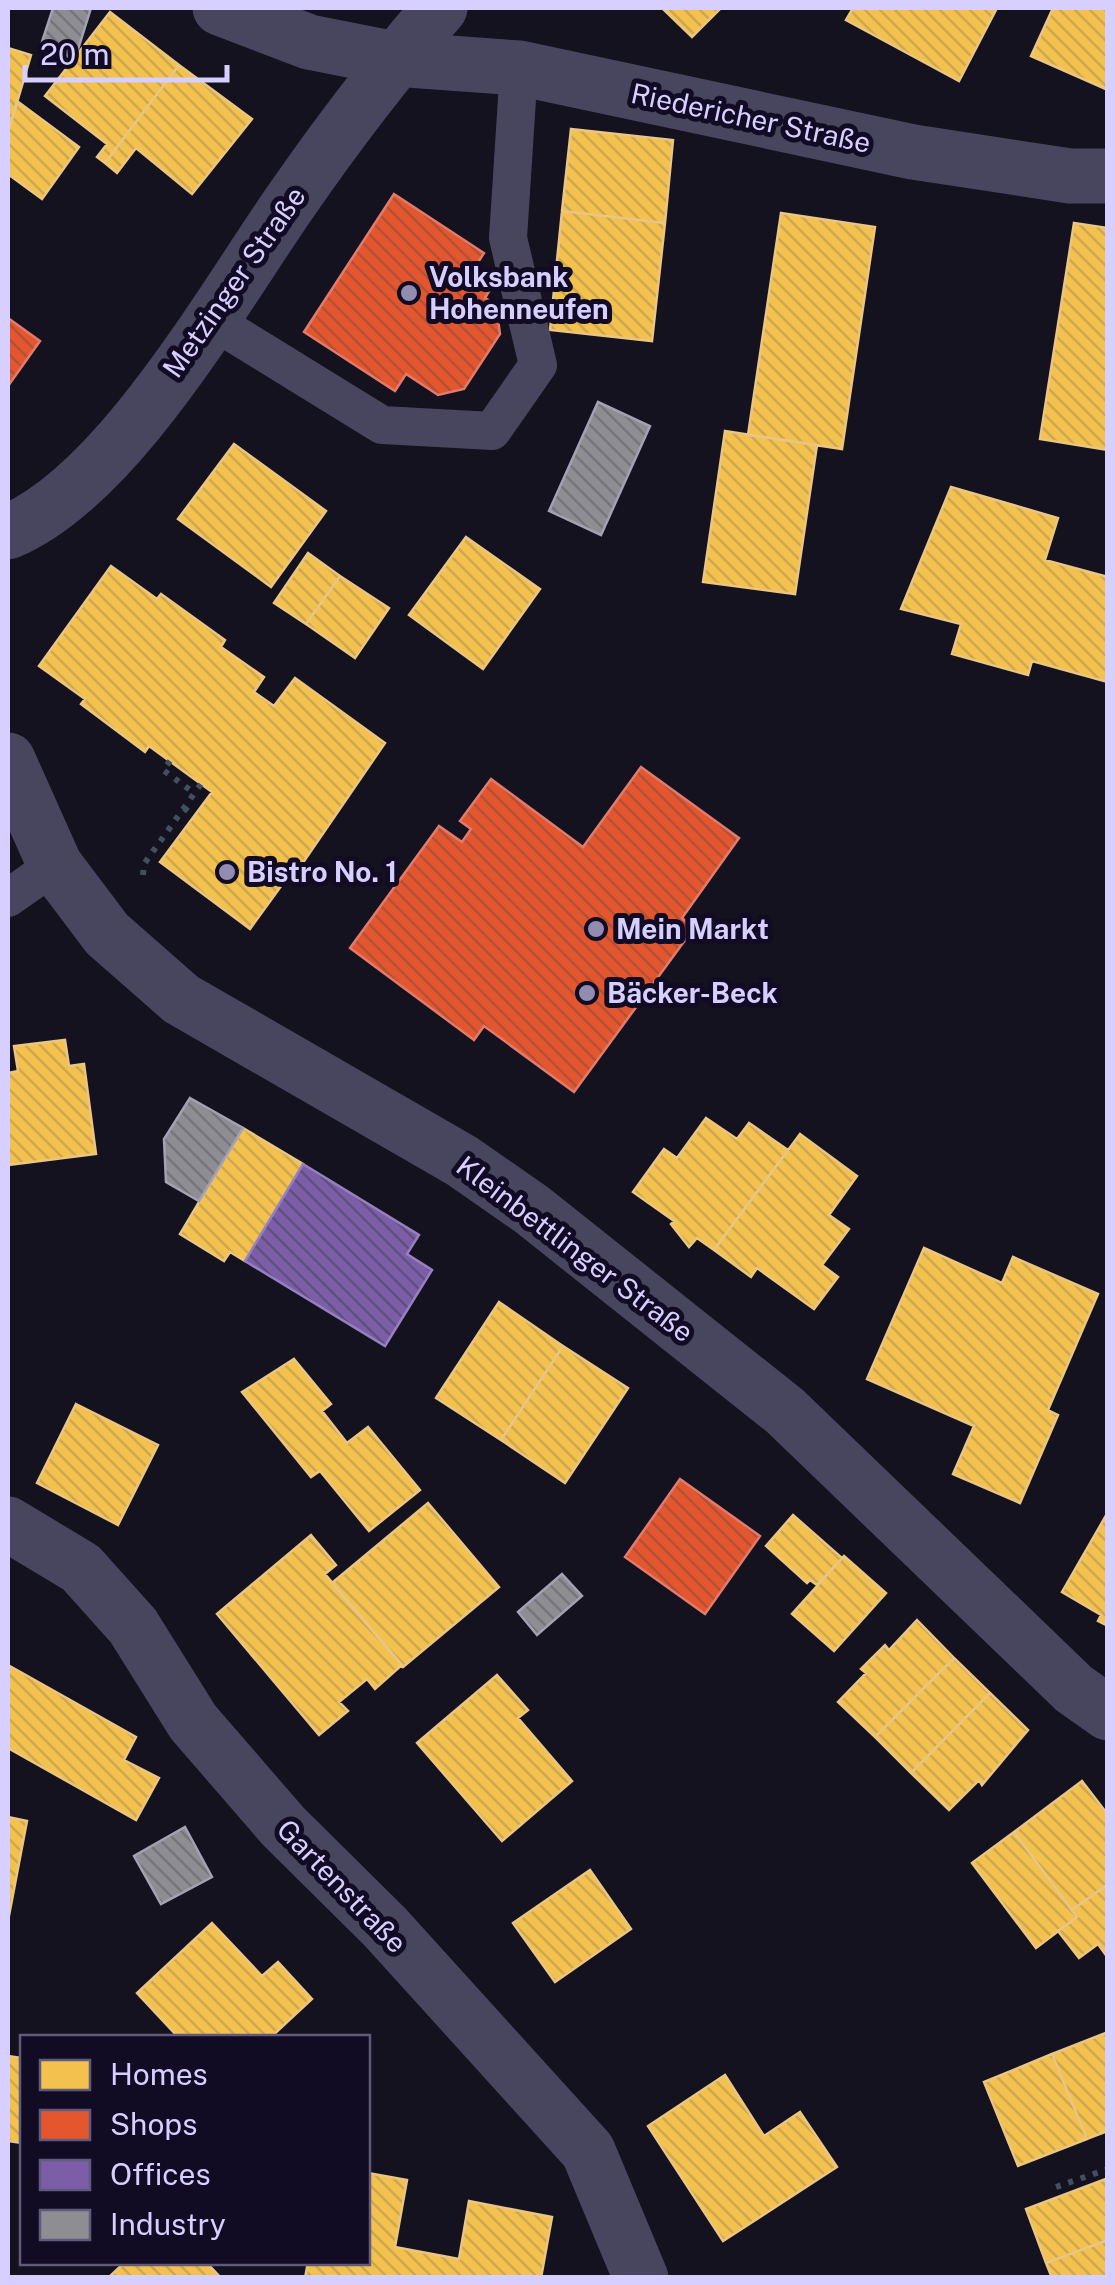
<svg xmlns="http://www.w3.org/2000/svg" width="1115" height="2285" font-family="'Public Sans',sans-serif">
	<style>
		.homes { fill: url(#homes-back-hatch); stroke: #eac583; stroke-width: 2.5 }
		.shops { fill: url(#shops-back-hatch); stroke: #e07b6d; stroke-width: 2.5 }
		.offices { fill: url(#offices-back-hatch); stroke: #9680c1; stroke-width: 2.5 }
		.industry { fill: url(#industry-back-hatch); stroke: #a3a1b3; stroke-width: 2.5 }
		.lines { fill: none; stroke-linecap: round; stroke-linejoin: round }
		.path { stroke: #424f5f; stroke-width: 6; stroke-dasharray: 5 8; stroke-linecap: butt }
		.service { stroke: #48465f; stroke-width: 38 }
		.minor { stroke: #48465f; stroke-width: 55 }
		.tertiary { stroke: #48465f; stroke-width: 55 }
		.poi-dot { fill: #928db0; stroke: #110c24; stroke-width: 4 }
		.labels { text-anchor: middle; stroke-width: 10; stroke-linejoin: round; paint-order: stroke }
		.street-label { font-size: 28px; fill: #d6cfff; stroke: #110c24 }
		.poi-label { font-size: 28px; font-weight: bold; fill: #d6cfff; stroke: #110c24; text-anchor: start }
	</style>
	<defs>
		<pattern id="homes-back-hatch" width="6" height="6" patternUnits="userSpaceOnUse" patternTransform="scale(2.5)"><rect width="6" height="6" fill="#f2c14e"/><path d="M-1 5l2 2M0 0l6 6M5-1l2 2" fill="none" stroke="#cea74e"/></pattern>
		<pattern id="shops-back-hatch" width="6" height="6" patternUnits="userSpaceOnUse" patternTransform="scale(2.5)"><rect width="6" height="6" fill="#e4572e"/><path d="M-1 5l2 2M0 0l6 6M5-1l2 2" fill="none" stroke="#b35037"/></pattern>
		<pattern id="offices-back-hatch" width="6" height="6" patternUnits="userSpaceOnUse" patternTransform="scale(2.5)"><rect width="6" height="6" fill="#7b5ea7"/><path d="M-1 5l2 2M0 0l6 6M5-1l2 2" fill="none" stroke="#60507e"/></pattern>
		<pattern id="industry-back-hatch" width="6" height="6" patternUnits="userSpaceOnUse" patternTransform="scale(2.5)"><rect width="6" height="6" fill="#8d8d92"/><path d="M-1 5l2 2M0 0l6 6M5-1l2 2" fill="none" stroke="#76757d"/></pattern>
	</defs>
	<rect width="100%" height="100%" fill="#14121e"/>
	<path class="homes" d="M662 8H721L692 37Z
		M853 8H997L959 81 846 20Z
		M1053 8H1108V90L1031 56Z
		M110 12 179 65 105 163 97 157 107 144 45 96Z
		M8 48 31 55 8 133Z
		M179 65 252 119 192 194 136 148 117 173 105 163Z
		M17 101 79 147 42 199 8 174V133Z
		M571 129 673 140 665 223 562 211Z
		M562 211 665 223 652 341 550 330Z
		M781 213 875 227 842 449 748 435Z
		M1074 223 1108 228V450L1040 439Z
		M725 431 817 445 795 594 703 582Z
		M234 444 326 511 271 587 178 519Z
		M951 487 1058 518 1045 560 1108 577V682L1032 661 1028 675 952 654 961 624 901 609Z
		M466 537 540 589 483 669 409 615Z
		M308 553 340 576 306 624 274 603Z
		M111 566 157 599 161 594 225 640 221 647 264 677 254 692 274 706 295 678 385 743 296 873 292 871 250 929 160 862 212 792 149 746 145 752 81 704 85 699 39 666Z
		M340 576 389 608 355 658 306 624Z
		M65 1040 69 1066 84 1064 96 1154 8 1165V1073L18 1071 14 1046Z
		M706 1118 737 1139 749 1123 788 1150 714 1250 697 1238 689 1247 671 1224 674 1221 633 1192 664 1149 677 1158Z
		M243 1128 303 1164 245 1261 230 1252 224 1261 180 1234Z
		M800 1134 857 1176 829 1215 849 1229 822 1265 838 1277 814 1309 757 1268 751 1277 714 1250Z
		M924 1248 1002 1283 1013 1257 1098 1294 1048 1410 1058 1415 1020 1503 953 1474 974 1426 867 1379Z
		M499 1302 563 1346 501 1440 436 1398Z
		M563 1346 628 1388 565 1483 501 1440Z
		M294 1359 331 1404 322 1411 347 1443 368 1427 420 1490 369 1531 320 1471 311 1477 242 1392Z
		M76 1404 158 1445 118 1525 37 1483Z
		M428 1503 499 1587 403 1667 332 1583Z
		M1108 1512V1626L1098 1621 1101 1615 1062 1592Z
		M793 1515 842 1558 817 1585 810 1580 807 1583 766 1546Z
		M311 1535 336 1565 325 1574 402 1665 375 1689 367 1679 339 1702 348 1711 319 1735 217 1614Z
		M844 1556 886 1593 834 1651 792 1614Z
		M917 1620 954 1658 875 1737 838 1702 866 1673 861 1669 885 1645 889 1650Z
		M954 1658 990 1693 911 1773 875 1737Z
		M8 1665 136 1737 124 1760 159 1778 136 1820 8 1748Z
		M497 1675 528 1710 518 1718 572 1781 502 1841 417 1743Z
		M990 1693 1028 1730 982 1785 979 1780 949 1810 911 1773Z
		M1082 1781 1108 1815V1884L1072 1910 1014 1832Z
		M8 1817 27 1821 8 1921Z
		M1014 1832 1077 1917 1036 1948 972 1863Z
		M590 1870 631 1929 555 1982 513 1923Z
		M1108 1884V1958L1098 1944 1079 1958 1058 1931 1077 1917 1072 1910Z
		M212 1923 262 1976 278 1962 312 1999 270 2038H179L137 1993Z
		M1108 2032V2131L1087 2139 1052 2054Z
		M1052 2054 1087 2139 1018 2166 984 2082Z
		M8 2056 22 2058V2143L8 2141Z
		M725 2075 764 2136 800 2112 837 2167 723 2241 648 2126Z
		M368 2173 407 2180 395 2247 459 2259 469 2201 552 2217 541 2278H305L308 2262H368Z
		M1108 2178V2240L1046 2263 1026 2209Z
		M1108 2240V2278H1052L1046 2263Z
		M125 2262H206L221 2278H108Z"/>
	<path class="shops" d="M394 194 484 253 470 275 491 288 485 298 496 304 500 334 464 389 438 395 406 374 395 391 304 332Z
		M8 318 40 341 8 386Z
		M641 767 739 838 682 918 694 928 574 1092 484 1026 474 1040 350 948 439 826 462 842 471 829 460 821 491 779 583 847Z
		M680 1479 760 1536 705 1614 625 1557Z"/>
	<path class="offices" d="M303 1164 419 1235 407 1254 432 1270 385 1346 245 1261Z"/>
	<path class="industry" d="M53 8H91L75 59 40 48Z
		M598 402 650 426 601 535 549 511Z
		M190 1098 243 1128 199 1201 166 1182 164 1139Z
		M562 1574 582 1596 537 1635 518 1612Z
		M185 1827 212 1877 161 1904 134 1856Z"/>
	<g class="lines">
		<path class="path" d="M170 761 163 770 194 793
			M184 808 194 816
			M143 875 144 864 201 784
			M1056 2187 1108 2169"/>
		<path class="service" d="M210 319 382 425 492 431 538 365 508 238 519 68
			M8 898 55 865"/>
		<path class="minor" d="M220 8 309 42 395 59
			M8 1524 81 1568 133 1626 193 1722 283 1826 385 1927 588 2151 641 2278"/>
		<path class="tertiary" d="M395 59 519 68 913 152 1070 176H1108
			M8 532C118 486 222 300 291 201 338 133 387 69 440 8
			M8 760 55 865 107 934 181 999 462 1161 531 1209 785 1411 1074 1689 1108 1713"/>
	</g>
	<g class="poi-dot">
		<circle cx="409" cy="293" r="10"/>
		<circle cx="227" cy="872" r="10"/>
		<circle cx="596" cy="929" r="10"/>
		<circle cx="587" cy="993" r="10"/>
	</g>
	<g class="labels">
		<g class="street-label">
			<text transform="translate(751 118) rotate(12)" y="10">Riedericher Straße</text>
			<text transform="translate(234 282) rotate(-55)" y="10">Metzinger Straße</text>
			<text transform="translate(575 1249) rotate(37)" y="10">Kleinbettlinger Straße</text>
			<text transform="translate(342 1886) rotate(46)" y="10">Gartenstraße</text>
		</g>
		<g class="poi-label">
			<text x="429" y="287">Volksbank<tspan x="429" dy="32">Hohenneufen</tspan></text>
			<text x="247" y="882">Bistro No. 1</text>
			<text x="616" y="939">Mein Markt</text>
			<text x="607" y="1003">Bäcker-Beck</text>
		</g>
	</g>
	<rect width="1115" height="2285" fill="none" stroke="#d6cfff" stroke-width="20"/>
	<rect x="20" y="2035" width="350" height="230" fill="#110c24" stroke="#605a7c" stroke-width="2.5"/>
	<rect x="40" y="2060" width="50" height="30" fill="#f2c14e" stroke="#605a7c" stroke-width="2.5"/>
	<text x="110" y="2085" font-size="30" fill="#d6cfff">Homes</text>
	<rect x="40" y="2110" width="50" height="30" fill="#e4572e" stroke="#605a7c" stroke-width="2.5"/>
	<text x="110" y="2135" font-size="30" fill="#d6cfff">Shops</text>
	<rect x="40" y="2160" width="50" height="30" fill="#7b5ea7" stroke="#605a7c" stroke-width="2.5"/>
	<text x="110" y="2185" font-size="30" fill="#d6cfff">Offices</text>
	<rect x="40" y="2210" width="50" height="30" fill="#8d8d92" stroke="#605a7c" stroke-width="2.5"/>
	<text x="110" y="2235" font-size="30" fill="#d6cfff">Industry</text>
	<path d="M25 65v15h202v-15" fill="none" stroke="#d6cfff" stroke-width="5"/>
	<text x="40" y="65" font-size="30" fill="#d6cfff" stroke="#110c24" stroke-width="8" paint-order="stroke">20 m</text>
</svg>
